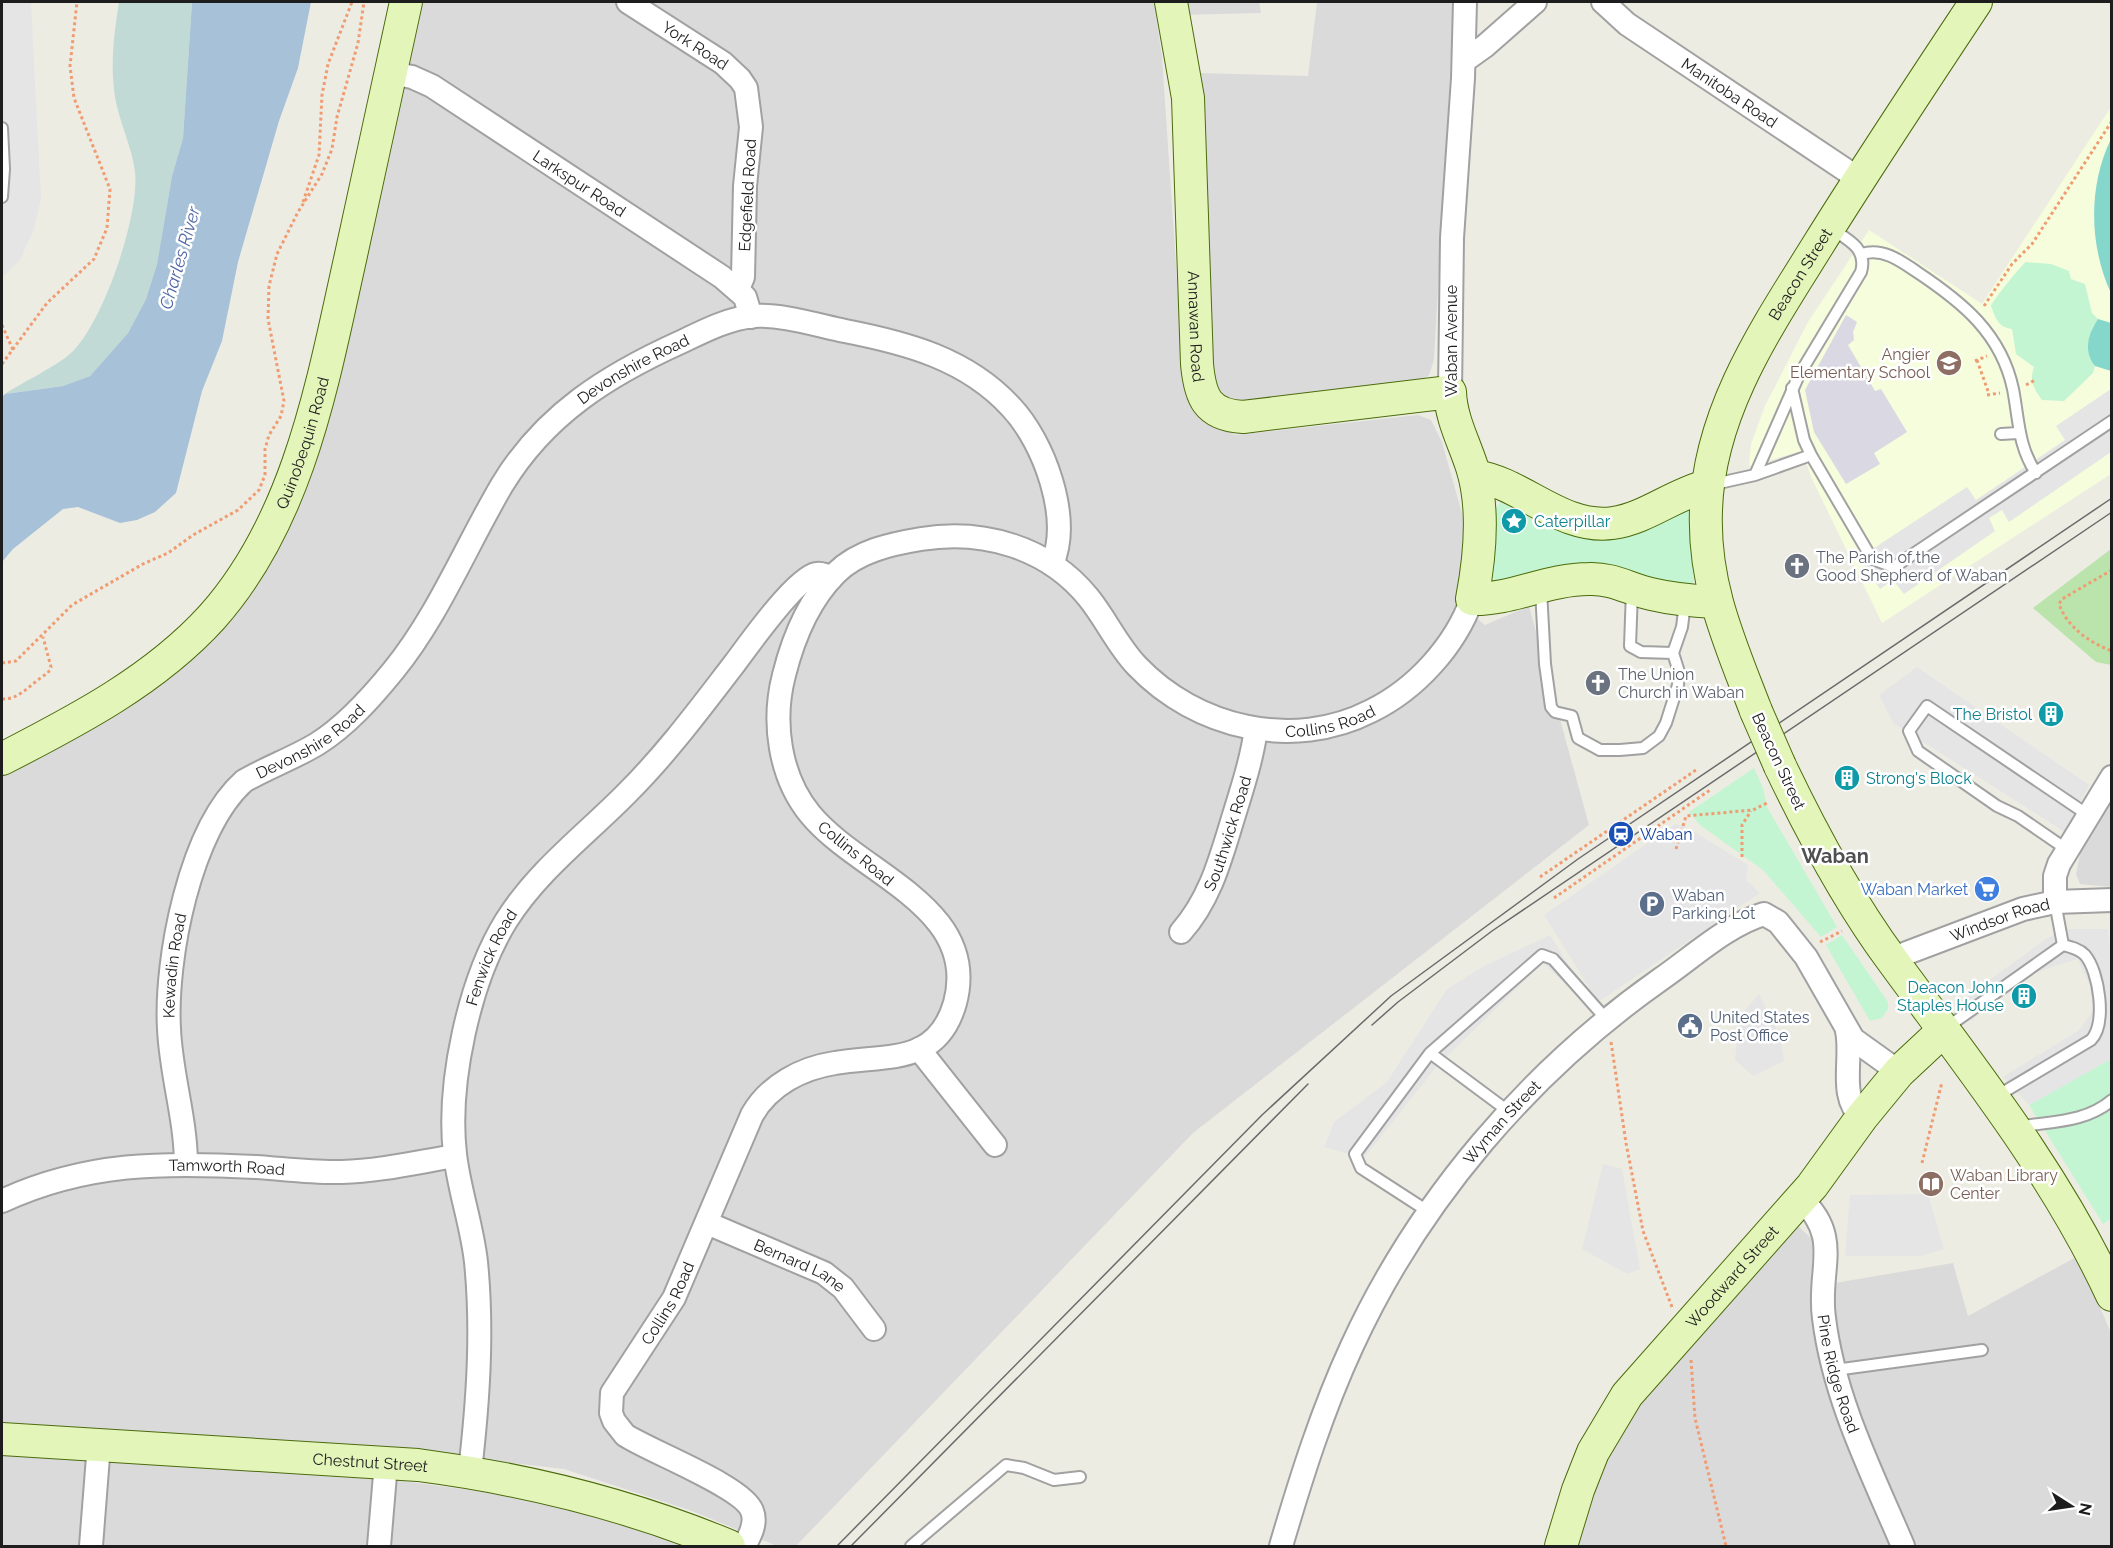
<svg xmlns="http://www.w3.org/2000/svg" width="2113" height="1548" font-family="Raleway,sans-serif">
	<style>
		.residential { fill: #dbdada }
		.education { fill: #f5fddd }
		.grass { fill: #bbe4ac }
		.wetland { fill: #c1dad5 }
		.park { fill: #c3f5d2 }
		.pitch { fill: #86d7cb }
		.parking { fill: #e5e5e5 }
		.plaza { fill: #dad8e3 }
		.water { fill: #a7c2d8 }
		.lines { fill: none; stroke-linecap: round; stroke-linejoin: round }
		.lane-casing { stroke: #a1a1a1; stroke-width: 14 }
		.street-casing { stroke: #a1a1a1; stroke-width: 26 }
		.secondary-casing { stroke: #4b6c0c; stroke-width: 34 }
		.path { stroke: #f09c72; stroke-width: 3; stroke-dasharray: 3 3; stroke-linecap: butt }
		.lane { stroke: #fff; stroke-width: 10 }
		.street { stroke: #fff; stroke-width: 22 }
		.secondary { stroke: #e4f5ba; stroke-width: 32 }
		.tram { stroke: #6b6b6b; stroke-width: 1.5 }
		.secondary-bridge-casing { stroke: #4b6c0c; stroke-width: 34; stroke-linecap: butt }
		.secondary-bridge { stroke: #e4f5ba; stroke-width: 32 }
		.labels { text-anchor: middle; stroke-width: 5; stroke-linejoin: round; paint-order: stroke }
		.street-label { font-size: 16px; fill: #1d1d1d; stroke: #fff }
		.education-label { font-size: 16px; fill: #785e54; stroke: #fff; text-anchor: end }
		.culture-label { font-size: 16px; fill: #0d838f; stroke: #fff; text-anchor: start }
		.worship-label { font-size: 16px; fill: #5b616d; stroke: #fff; text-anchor: start }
		.transit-label { font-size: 16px; fill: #164399; stroke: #fff; text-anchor: start }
		.shop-label { font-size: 16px; fill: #366cbe; stroke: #fff; text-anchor: end }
		.service-label { font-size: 16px; fill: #4e5e75; stroke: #fff; text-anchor: start }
		.water-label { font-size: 18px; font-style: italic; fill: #5067a5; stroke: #fff }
		.quarter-label { font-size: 20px; font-weight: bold; fill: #505050; stroke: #fff }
	</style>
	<rect width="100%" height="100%" fill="#edece3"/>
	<path class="residential" d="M423 2H1154L1162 57 1183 369 1212 422 1235 435 1418 415 1431 420 1442 442 1463 517 1466 558 1456 601 1485 625 1529 606 1589 825 1193 1133 796 1546H777L692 1511 564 1469 393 1449 2 1422V771L153 690 207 641 257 583 385 170Z
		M1179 2H1259L1261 13 1181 15Z
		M1317 2H1454L1434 360 1429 375 1421 381 1248 406 1227 400 1214 386 1208 367 1201 73 1308 76Z
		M2111 793V887L2080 884 2076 874 2083 839Z
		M1797 1225 1813 1240 1811 1287 1953 1263 1968 1316 2078 1256 2111 1333V1546H1573L1586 1503 1622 1421Z
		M2 1452 359 1475 506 1495 606 1517 692 1546H2Z"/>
	<path class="education" d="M2111 107V474L1882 623 1812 479 1802 451 1749 466 1751 444 1765 406 1808 322 1869 230 1982 304Z"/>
	<path class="grass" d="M2111 549V665L2096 662 2033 608Z"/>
	<path class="wetland" d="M119 2H192L183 138 172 176 157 264 146 299 128 333 90 376 63 386 5 394C21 383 59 365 71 353 103 324 140 214 135 172 132 146 119 122 115 97 110 64 114 34 119 2Z"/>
	<path class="park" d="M2026 262 2051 264 2069 271 2071 279 2085 284 2092 313 2098 319C2088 334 2084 350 2095 366L2093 373 2064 401 2042 400C2034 389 2029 381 2034 367L2016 354 2012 329C1998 327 1996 319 1991 306 1991 303 2022 264 2026 262Z
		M1512 499 1547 514 1689 509 1694 581 1691 586 1498 584 1490 576 1493 512 1501 502Z
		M1754 768 1763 788 1767 807 1837 927 1821 937 1763 870 1700 825 1689 812Z
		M1842 935 1888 1002V1009L1882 1018 1870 1021 1826 945Z
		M2111 1059V1219L2103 1224 2029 1105Z"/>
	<path class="pitch" d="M2111 139V293C2089 246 2088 186 2111 139Z
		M2098 319 2111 323V371L2095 366C2083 351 2088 334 2098 319Z"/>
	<path class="parking" d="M2 2H31L41 199 34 229 20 260 2 278Z
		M2111 389V452L2009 522 2002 510 1989 518 1995 531 1904 594 1893 580 1880 589 1859 558 1967 487 1976 500 2065 440 2056 426Z
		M1917 667 2089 785 2065 832 1893 723 1879 695Z
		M1675 824 1688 828 1748 865 1746 880 1760 893 1598 1002 1544 915Z
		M2066 929H2108L2112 963 2111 1059 2029 1105 2003 1077 2079 1030 2093 1011 2090 985 2077 959 2025 976 1971 1021 1959 1002 2046 939Z
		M1550 935 1574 974 1564 983 1543 963 1437 1066 1364 1158 1324 1147 1334 1122 1387 1082 1447 989 1484 966Z
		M1759 994 1780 1036 1784 1061 1753 1076 1735 1060 1739 1017Z
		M1603 1164 1622 1169 1640 1269 1627 1274 1582 1249Z
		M1928 1194 1944 1249 1921 1256H1845L1850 1195Z"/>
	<path class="plaza" d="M1846 315 1857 322 1853 332 1854 340 1848 345 1875 391 1881 389 1907 432 1874 453 1880 464 1846 484 1814 432 1805 390Z"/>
	<path class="water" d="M192 2H311L298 68 279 121 238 262 222 341 202 391 176 493 155 512 137 520 120 523 78 507 63 509 13 549 2 562V397L5 394 63 386 90 376 128 333 146 299 157 264 172 176 183 138Z"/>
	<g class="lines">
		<g class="lane-casing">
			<path id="lane" d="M2 128 4 169 2 197
				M1862 254C1882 247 1901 261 1917 272 1962 302 2001 333 2013 389 2019 420 2018 446 2036 473
				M2001 434 2018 433
				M1811 455 1872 559 1894 567 2112 421
				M1755 475 1811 455 1804 440 1792 388
				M1710 485 1755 475 1799 375 1861 272C1868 248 1847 239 1830 228
				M1541 590 1545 664 1551 707 1555 712 1572 716 1578 738 1600 750H1620L1643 748 1659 736 1666 723 1678 685 1679 672 1673 653 1682 627 1685 603
				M1632 591 1630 646 1641 652 1673 653
				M2066 849 2018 816 1997 806 1918 751 1909 731 1927 706 2088 815
				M1946 1028 2063 945 2055 902
				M1997 1096 2091 1040C2107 1024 2099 971 2085 955 2079 949 2071 947 2063 945
				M1508 1111 1430 1053 1542 955 1553 959 1607 1020
				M2018 1127C2051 1121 2085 1123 2112 1100
				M1429 1212 1361 1168 1355 1154 1430 1053
				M1835 1370 1982 1350
				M911 1546 1006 1465 1024 1468 1054 1480 1080 1477"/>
		</g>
		<g class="street-casing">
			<g id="street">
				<path id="s1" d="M628 2 723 63 740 79 746 88 751 127 745 186 743 277 738 289"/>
				<path id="s2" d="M1603 2 1627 24 1859 179"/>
				<path d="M1464 61 1485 46 1535 2"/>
				<path id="s3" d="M391 73 412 77 432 86 722 277 745 297 751 317"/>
				<path d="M1450 392 1452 238 1463 78 1465 2"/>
				<path d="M2055 902V876L2059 864 2112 777"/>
				<path id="s4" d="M1181 932C1211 898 1221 857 1234 815 1243 786 1252 758 1256 729"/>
				<path id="s5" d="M1891 959 2023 909 2055 902 2112 900"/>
				<path d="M1847 1031C1853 1059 1838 1097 1862 1117"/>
				<path d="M919 1049 995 1145"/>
				<path id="s6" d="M186 1165C186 1119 171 1075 169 1029 165 959 190 829 244 781 268 767 294 758 317 744 346 726 371 698 393 671 438 616 466 546 502 485 545 414 608 375 681 342 704 331 727 319 753 316 782 314 816 325 845 331 907 343 967 359 1011 407 1044 442 1072 518 1052 564"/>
				<path id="s7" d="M1801 1199C1843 1238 1817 1270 1824 1318 1834 1399 1872 1473 1903 1546"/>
				<path id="s8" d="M2 1201C86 1162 165 1162 256 1167 285 1169 314 1173 342 1172 380 1171 418 1162 455 1156"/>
				<path id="s9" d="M707 1223 824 1273 843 1288 874 1329"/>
				<path id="s10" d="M470 1471C478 1402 483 1332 476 1262 472 1225 459 1190 455 1154 447 1084 469 981 506 921 538 870 587 834 628 792 668 752 701 707 735 663 749 644 796 578 816 574 822 573 826 575 831 578"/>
				<path d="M91 1546 99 1444"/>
				<path d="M379 1546 386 1463"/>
				<path id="s11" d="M744 1546C750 1536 757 1523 752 1511 744 1487 651 1452 625 1435L614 1421 611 1413 612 1393 674 1298 752 1115C769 1085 802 1068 835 1063 884 1054 937 1067 955 1003 981 907 859 874 810 814 779 776 772 721 784 675 793 639 809 600 836 573 858 551 891 544 921 539 983 529 1047 547 1088 597 1106 619 1117 645 1137 666 1196 728 1293 751 1371 711 1416 689 1455 646 1472 599"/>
				<path id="s12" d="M1281 1546C1301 1478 1322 1411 1352 1346 1419 1200 1530 1071 1661 979 1693 957 1727 925 1764 914L1778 922 1806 957 1853 1039 1899 1072"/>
			</g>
		</g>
		<g class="secondary-casing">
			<g id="secondary">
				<path id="s13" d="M1171 2 1188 98 1197 364C1200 397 1207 415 1243 417L1450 392C1451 419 1464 442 1472 467 1485 508 1480 557 1472 599 1512 600 1547 579 1589 579 1612 578 1629 589 1651 594 1672 599 1693 601 1715 602"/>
				<path d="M1475 476C1523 483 1561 530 1613 523 1647 518 1674 494 1707 486"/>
				<path id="s14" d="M1756 711C1730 643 1703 585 1706 510 1709 411 1767 327 1818 245 1869 163 1923 82 1976 2"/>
				<path id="s15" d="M2 759C76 721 155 680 212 617 300 518 323 380 351 255 369 171 388 86 406 2"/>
				<path d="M1780 766C1811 831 1849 902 1892 960 1971 1068 2055 1172 2112 1295"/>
				<path id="s16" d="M2 1439 418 1465C526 1479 628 1504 729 1546"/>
				<path id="s17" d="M1561 1546 1578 1490 1593 1452 1627 1395 1812 1186 1862 1117 1899 1072 1944 1030"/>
			</g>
		</g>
		<path class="path" d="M303 202 319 155 322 95 328 64 352 2
			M1984 306 2012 264 2032 244 2112 121
			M2 325 13 350
			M1977 360 1989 394
			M1975 361 1987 356
			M2 364 47 303 94 259 107 228 110 189 74 98 70 66 77 2
			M2026 385 2035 380
			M1987 395 2000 393
			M2112 570 2062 599 2059 604C2067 627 2090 643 2112 651
			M2 663 16 661 72 605 143 564 168 553 193 535 238 510 259 490 265 475V449L269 435 281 416 284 401 268 319 269 286 277 254 298 212 322 174 332 149 337 117 358 43 364 2
			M2 699C20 700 32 682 48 673L51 667 43 637
			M1676 849 1686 816 1753 810 1769 802
			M1742 857V825L1751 811
			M1540 877 1696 770
			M1554 898 1710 790
			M1820 942 1842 931
			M1611 1042 1626 1143 1643 1231 1672 1307
			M1922 1163 1942 1082
			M1691 1360 1695 1418 1726 1546"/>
		<use href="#lane" class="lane"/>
		<use href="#street" class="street"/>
		<use href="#secondary" class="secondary"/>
		<path class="tram" d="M1372 1025 1398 1002 1492 931 2112 512
			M837 1546 1262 1115 1391 996 1578 859 2112 498
			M851 1546 1308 1084"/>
		<g class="secondary-bridge-casing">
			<path id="secondary-bridge" d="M1756 711 1780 766"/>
		</g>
		<use href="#secondary-bridge" class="secondary-bridge"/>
	</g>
	<defs>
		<g id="school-disc" transform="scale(1.35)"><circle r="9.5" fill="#8d6e63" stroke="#fff"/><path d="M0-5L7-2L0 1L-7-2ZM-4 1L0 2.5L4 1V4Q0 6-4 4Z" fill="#fff"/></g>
		<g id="sight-disc" transform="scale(1.35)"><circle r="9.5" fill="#0f9aa8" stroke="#fff"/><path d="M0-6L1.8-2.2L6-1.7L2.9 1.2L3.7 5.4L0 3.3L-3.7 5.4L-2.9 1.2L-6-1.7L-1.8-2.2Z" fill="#fff"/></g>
		<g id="church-disc" transform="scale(1.35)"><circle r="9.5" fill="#6b7280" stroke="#fff"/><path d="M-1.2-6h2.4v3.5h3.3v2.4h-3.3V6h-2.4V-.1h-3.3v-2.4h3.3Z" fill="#fff"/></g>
		<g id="building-disc" transform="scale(1.35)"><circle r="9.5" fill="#0f9aa8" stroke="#fff"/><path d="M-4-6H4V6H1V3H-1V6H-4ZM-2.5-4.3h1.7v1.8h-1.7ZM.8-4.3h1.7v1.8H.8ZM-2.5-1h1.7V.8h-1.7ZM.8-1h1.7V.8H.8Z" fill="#fff"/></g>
		<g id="station-disc" transform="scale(1.35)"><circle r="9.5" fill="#1a4fb4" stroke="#fff"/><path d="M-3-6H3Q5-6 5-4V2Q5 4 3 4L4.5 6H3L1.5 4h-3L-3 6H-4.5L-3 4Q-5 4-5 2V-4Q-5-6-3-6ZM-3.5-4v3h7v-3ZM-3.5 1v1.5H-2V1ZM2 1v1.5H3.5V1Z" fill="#fff"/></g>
		<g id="supermarket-disc" transform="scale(1.35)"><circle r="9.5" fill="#3f7fe0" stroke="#fff"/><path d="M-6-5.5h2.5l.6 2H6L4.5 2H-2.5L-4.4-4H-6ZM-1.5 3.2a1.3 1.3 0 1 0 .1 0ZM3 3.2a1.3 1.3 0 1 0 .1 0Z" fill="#fff"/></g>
		<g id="parking-disc" transform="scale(1.35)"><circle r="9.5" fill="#5c6f8a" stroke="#fff"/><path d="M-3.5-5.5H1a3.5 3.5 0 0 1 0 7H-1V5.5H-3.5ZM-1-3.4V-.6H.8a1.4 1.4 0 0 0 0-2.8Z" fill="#fff"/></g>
		<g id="civic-disc" transform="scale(1.35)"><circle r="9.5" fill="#5c6f8a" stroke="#fff"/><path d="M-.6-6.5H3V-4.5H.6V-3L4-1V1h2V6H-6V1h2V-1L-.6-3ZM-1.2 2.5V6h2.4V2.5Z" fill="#fff"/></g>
		<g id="library-disc" transform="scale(1.35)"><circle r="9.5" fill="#8d6e63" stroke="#fff"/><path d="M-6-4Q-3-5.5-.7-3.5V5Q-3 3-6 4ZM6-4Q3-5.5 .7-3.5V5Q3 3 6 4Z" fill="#fff"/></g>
	</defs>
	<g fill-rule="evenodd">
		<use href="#school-disc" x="1949" y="363"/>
		<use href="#sight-disc" x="1514" y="521"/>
		<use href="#church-disc" x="1797" y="566"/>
		<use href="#church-disc" x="1598" y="683"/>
		<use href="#building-disc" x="2051" y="714"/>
		<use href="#building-disc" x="1847" y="778"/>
		<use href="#station-disc" x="1621" y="834"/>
		<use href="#supermarket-disc" x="1987" y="889"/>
		<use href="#parking-disc" x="1652" y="904"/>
		<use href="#building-disc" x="2024" y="996"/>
		<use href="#civic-disc" x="1690" y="1026"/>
		<use href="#library-disc" x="1931" y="1184"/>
	</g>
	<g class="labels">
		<g class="street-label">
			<text dy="6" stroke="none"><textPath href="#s1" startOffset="80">York Road</textPath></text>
			<text dy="6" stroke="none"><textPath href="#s2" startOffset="156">Manitoba Road</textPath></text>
			<text dy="6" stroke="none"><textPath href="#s3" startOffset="220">Larkspur Road</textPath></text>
			<text transform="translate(747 195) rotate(-87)" y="6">Edgefield Road</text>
			<text dy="6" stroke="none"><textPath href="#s14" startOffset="466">Beacon Street</textPath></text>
			<text dy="6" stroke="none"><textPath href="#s13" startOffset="326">Annawan Road</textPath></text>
			<text transform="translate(1451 341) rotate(-90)" y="6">Waban Avenue</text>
			<text dy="6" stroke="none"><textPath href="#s6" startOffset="984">Devonshire Road</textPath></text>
			<text dy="6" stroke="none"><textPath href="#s15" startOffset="453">Quinobequin Road</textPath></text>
			<text dy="6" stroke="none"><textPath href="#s11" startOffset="1884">Collins Road</textPath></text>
			<text dy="6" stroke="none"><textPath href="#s6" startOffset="480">Devonshire Road</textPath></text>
			<text transform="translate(1779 761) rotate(65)" y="6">Beacon Street</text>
			<text dy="6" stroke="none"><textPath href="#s4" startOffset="110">Southwick Road</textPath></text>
			<text transform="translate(856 853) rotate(39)" y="6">Collins Road</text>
			<text dy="6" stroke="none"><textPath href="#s5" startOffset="116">Windsor Road</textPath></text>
			<text dy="6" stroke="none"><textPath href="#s10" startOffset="522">Fenwick Road</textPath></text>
			<text dy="6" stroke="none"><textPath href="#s6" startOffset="201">Kewadin Road</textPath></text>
			<text dy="6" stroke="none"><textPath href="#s12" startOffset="483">Wyman Street</textPath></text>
			<text dy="6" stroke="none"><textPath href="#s8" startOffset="230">Tamworth Road</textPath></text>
			<text dy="6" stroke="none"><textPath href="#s9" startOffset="102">Bernard Lane</textPath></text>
			<text dy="6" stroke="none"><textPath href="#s17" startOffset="324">Woodward Street</textPath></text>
			<text dy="6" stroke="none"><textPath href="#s11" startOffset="339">Collins Road</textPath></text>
			<text dy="6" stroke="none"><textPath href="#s7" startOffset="184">Pine Ridge Road</textPath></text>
			<text dy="6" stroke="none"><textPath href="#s16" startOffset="369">Chestnut Street</textPath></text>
		</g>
		<g class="education-label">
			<text x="1930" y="360">Angier<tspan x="1930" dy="18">Elementary School</tspan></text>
			<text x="1950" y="1181" text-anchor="start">Waban Library<tspan x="1950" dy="18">Center</tspan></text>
		</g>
		<g class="culture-label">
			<text x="1534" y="527">Caterpillar</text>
			<text x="2032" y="720" text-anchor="end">The Bristol</text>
			<text x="1866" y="784">Strong's Block</text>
			<text x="2004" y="993" text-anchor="end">Deacon John<tspan x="2004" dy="18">Staples House</tspan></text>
		</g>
		<g class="worship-label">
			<text x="1816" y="563">The Parish of the<tspan x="1816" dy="18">Good Shepherd of Waban</tspan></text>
			<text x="1618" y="680">The Union<tspan x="1618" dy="18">Church in Waban</tspan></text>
		</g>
		<g class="transit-label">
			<text x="1640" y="840">Waban</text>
		</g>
		<g class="shop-label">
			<text x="1968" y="895">Waban Market</text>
		</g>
		<g class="service-label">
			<text x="1672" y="901">Waban<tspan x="1672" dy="18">Parking Lot</tspan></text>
			<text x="1710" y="1023">United States<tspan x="1710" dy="18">Post Office</tspan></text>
		</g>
		<g class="water-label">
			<text transform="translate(180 258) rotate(-74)" y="6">Charles River</text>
		</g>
		<g class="quarter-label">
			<text x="1835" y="863">Waban</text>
		</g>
	</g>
	<rect width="2113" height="1548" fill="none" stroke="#1d1d1d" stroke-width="6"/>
	<g transform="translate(2071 1506) rotate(102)" stroke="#ffffff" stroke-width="4.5" paint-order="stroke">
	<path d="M0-4.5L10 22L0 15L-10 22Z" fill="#1d1d1d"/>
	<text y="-9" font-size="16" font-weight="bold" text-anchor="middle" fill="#1d1d1d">N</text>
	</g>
</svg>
